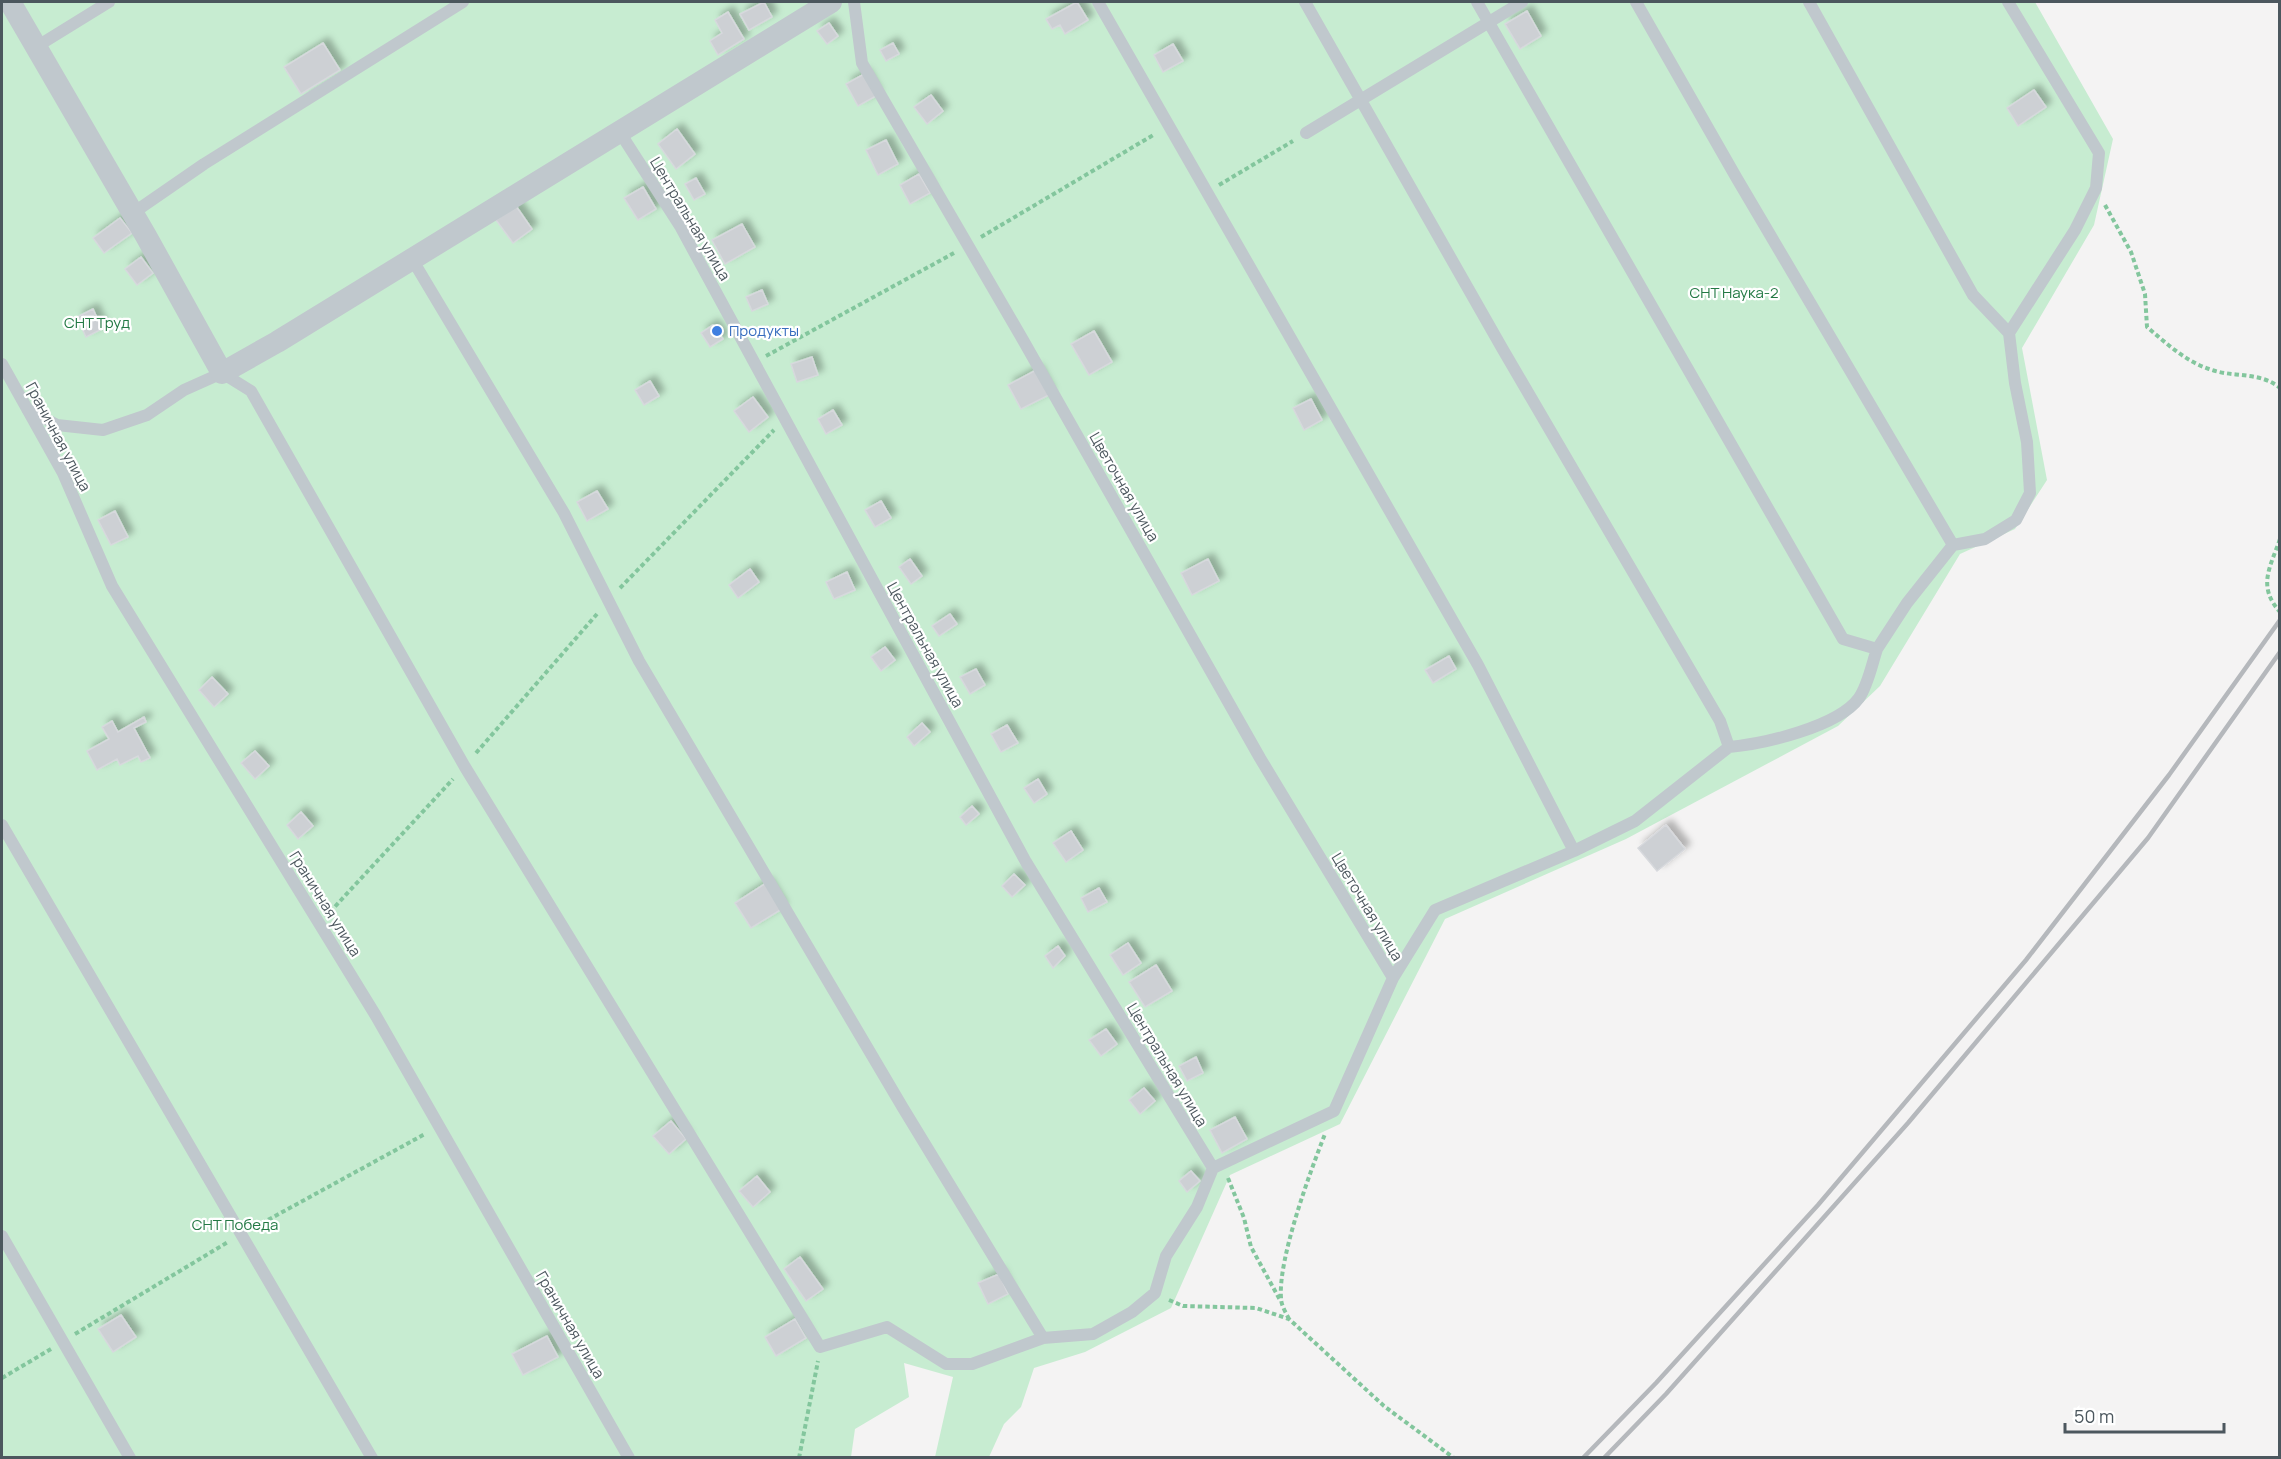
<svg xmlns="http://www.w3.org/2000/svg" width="2281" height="1459" font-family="Manrope,sans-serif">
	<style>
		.green { fill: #c7ecd1 }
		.building { fill: #cdd0d4; stroke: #d7d9dd; stroke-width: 1.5; filter: url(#shadow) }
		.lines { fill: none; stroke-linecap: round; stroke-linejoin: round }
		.path { stroke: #83c69d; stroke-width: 4; stroke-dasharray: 4.5 3; stroke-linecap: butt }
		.service { stroke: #c0c8cd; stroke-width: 12 }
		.minor { stroke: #c0c8cd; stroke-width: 22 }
		.rail { stroke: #b5b8bc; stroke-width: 4.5 }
		.shop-dot { fill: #3f7fe0; stroke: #fff; stroke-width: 2 }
		.labels { text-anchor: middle; stroke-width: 4.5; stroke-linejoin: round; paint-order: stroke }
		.street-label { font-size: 15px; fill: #4c575e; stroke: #fff }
		.park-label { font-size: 15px; fill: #237944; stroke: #fff }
		.shop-label { font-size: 15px; fill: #366cbe; stroke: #fff; text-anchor: start }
	</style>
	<defs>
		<filter id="shadow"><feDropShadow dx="5.5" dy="-5.5" stdDeviation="3" flood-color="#0004"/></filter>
	</defs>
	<rect width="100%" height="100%" fill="#f4f3f3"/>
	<path class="green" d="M2 2H2035L2113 139 2094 225 2022 348 2047 480 2015 529 1960 554 1880 686 1838 726 1626 839 1445 919 1340 1124 1230 1175 1171 1308 1085 1352 1034 1368 1021 1407 1004 1424 989 1457H935L953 1377 904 1363 909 1397 855 1429 851 1457H2Z"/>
	<path class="building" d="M764 2 772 17 749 30 740 14Z
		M1077 2 1088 20 1065 34 1060 25 1052 29 1046 19Z
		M1527 11 1541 36 1520 49 1505 24Z
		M728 12 744 39 718 55 710 41 722 33 715 20Z
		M829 23 838 36 827 44 817 31Z
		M323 43 340 70 301 94 284 67Z
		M893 43 899 54 886 61 880 50Z
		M1173 44 1183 61 1163 72 1154 55Z
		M864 74 876 96 858 106 846 84Z
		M2034 90 2046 107 2018 126 2007 108Z
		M931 95 943 111 927 124 914 107Z
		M677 129 695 154 676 169 658 144Z
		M886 140 898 164 878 175 866 150Z
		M919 174 930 193 910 204 900 185Z
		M696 178 705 194 694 200 685 184Z
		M643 187 656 209 638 220 624 198Z
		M516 206 532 229 513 243 496 220Z
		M120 218 132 233 104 253 93 238Z
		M742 224 755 247 725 264 712 240Z
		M141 257 153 273 137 285 125 269Z
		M762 290 768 304 752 311 746 297Z
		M93 309 102 329 86 337 77 317Z
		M713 325 723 339 710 347 701 333Z
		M1094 331 1112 362 1089 375 1071 344Z
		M812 357 818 375 797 382 791 364Z
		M1036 370 1049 395 1021 409 1008 385Z
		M650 381 659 396 644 405 635 390Z
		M753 397 768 417 749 432 734 411Z
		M1311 399 1322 420 1304 430 1293 408Z
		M833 410 842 425 826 434 818 419Z
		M597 491 608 509 587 521 577 502Z
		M881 501 891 518 875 527 865 510Z
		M115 511 128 537 111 545 98 520Z
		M910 559 922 576 911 584 899 567Z
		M1208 559 1219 581 1192 595 1181 573Z
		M750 569 759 582 738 598 729 585Z
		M847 572 855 590 834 599 826 582Z
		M950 614 957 624 939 636 932 626Z
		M885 647 895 660 881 671 871 657Z
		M1449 656 1456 669 1433 683 1425 670Z
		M976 669 985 685 970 694 960 677Z
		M212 677 228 694 214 707 199 690Z
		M144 717 146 722 134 728 150 758 141 762 138 756 120 765 117 759 97 770 87 751 109 739 102 727 112 721 118 732Z
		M922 723 930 732 914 746 907 737Z
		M1007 725 1018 743 1001 752 991 734Z
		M255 751 269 766 255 779 241 763Z
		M1038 779 1047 794 1034 803 1024 788Z
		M972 806 979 814 966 825 960 817Z
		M301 812 313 826 298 839 287 825Z
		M1666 825 1685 849 1657 871 1638 848Z
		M1071 831 1083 850 1066 862 1053 843Z
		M1014 874 1025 885 1012 897 1002 886Z
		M766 883 782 909 751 928 735 903Z
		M1099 888 1107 902 1088 912 1081 898Z
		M1128 943 1141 963 1123 975 1110 955Z
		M1058 946 1065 956 1053 968 1045 956Z
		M1156 965 1172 991 1145 1007 1129 982Z
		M1106 1029 1117 1044 1101 1056 1089 1040Z
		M1196 1057 1203 1073 1187 1081 1179 1066Z
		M1144 1088 1155 1101 1140 1114 1129 1100Z
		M1235 1117 1247 1139 1222 1153 1210 1130Z
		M671 1121 686 1139 669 1154 653 1136Z
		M1191 1171 1200 1181 1187 1192 1179 1181Z
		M757 1176 770 1192 753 1207 739 1191Z
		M800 1257 823 1289 806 1301 784 1269Z
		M999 1274 1008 1294 988 1304 978 1283Z
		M121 1315 136 1337 113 1352 98 1329Z
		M795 1319 806 1338 776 1356 765 1337Z
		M547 1336 558 1357 523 1375 512 1354Z"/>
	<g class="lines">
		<path class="path" d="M1219 185 1293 141
			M2105 205 2131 252 2145 294 2147 327C2166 343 2185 361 2209 369 2232 378 2260 371 2280 388
			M981 237 1155 134
			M766 356 954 253
			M2280 539C2270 568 2257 586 2280 612
			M620 588 774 430
			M476 753 597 614
			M330 912 453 779
			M1228 1178 1244 1218 1251 1247 1280 1300
			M255 1227 425 1134
			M1169 1300 1183 1306 1256 1308 1289 1319 1384 1406 1454 1458
			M1289 1319C1286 1313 1281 1305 1281 1298 1278 1259 1310 1172 1325 1134
			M75 1334 228 1242
			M2 1378 51 1349
			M799 1458 818 1361"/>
		<path class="service" d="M854 2 862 63 1023 340 1260 758 1393 978
			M1098 2 1478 665 1574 851
			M1477 2 1843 639 1877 649C1872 664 1868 685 1859 698 1838 727 1763 744 1729 747
			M1636 2 1736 177 1953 545 1907 603 1877 649
			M1809 2 1973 295 2009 333
			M36 47 109 2
			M619 131 680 226 1026 862 1213 1168
			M1306 133 1522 2
			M133 213 204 164 463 2
			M2 364 63 473 112 586 376 1016 629 1458
			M27 409 57 425 103 430 147 415 184 390 222 373 251 391 465 767 820 1347 887 1327 946 1364H972L1043 1338 903 1108 639 661 564 513 412 259
			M1953 545 1985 539 2016 520 2030 493 2027 442 2015 383 2009 333 2075 230 2096 188 2099 153 2008 2
			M2 825 372 1458
			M2 1236 130 1458
			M1043 1338 1093 1334 1132 1312 1155 1293 1166 1256 1197 1207 1213 1168 1334 1111 1393 978 1435 910 1574 851 1635 821 1729 747 1720 721 1502 348 1305 2"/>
		<path class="minor" d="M10 2 146 236 222 373 277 342 831 2"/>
		<path class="rail" d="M1583 1458 1656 1383 1818 1205 2026 960 2169 775 2280 620
			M1604 1458 1666 1394 1908 1123 2148 838 2280 652"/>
	</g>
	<circle class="shop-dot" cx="717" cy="331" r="6"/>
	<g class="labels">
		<g class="street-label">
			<text transform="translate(690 219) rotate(59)" y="5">Центральная улица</text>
			<text transform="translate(58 437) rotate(62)" y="5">Граничная улица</text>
			<text transform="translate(1124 487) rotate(60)" y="5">Цветочная улица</text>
			<text transform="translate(925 645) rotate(61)" y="5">Центральная улица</text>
			<text transform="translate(325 904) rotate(58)" y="5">Граничная улица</text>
			<text transform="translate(1367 907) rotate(59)" y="5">Цветочная улица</text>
			<text transform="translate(1167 1065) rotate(59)" y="5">Центральная улица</text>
			<text transform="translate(570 1325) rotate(60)" y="5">Граничная улица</text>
		</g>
		<g class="park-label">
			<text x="1734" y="298">СНТ Наука-2</text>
			<text x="97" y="328">СНТ Труд</text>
			<text x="235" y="1230">СНТ Победа</text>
		</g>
		<g class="shop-label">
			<text x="729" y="336">Продукты</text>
		</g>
	</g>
	<rect width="2281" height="1459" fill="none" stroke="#4c575e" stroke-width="6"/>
	<path d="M2065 1423v9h159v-9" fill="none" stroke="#4c575e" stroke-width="3"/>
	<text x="2074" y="1423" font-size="18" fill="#4c575e" stroke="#ffffff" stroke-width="4.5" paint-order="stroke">50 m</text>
</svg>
